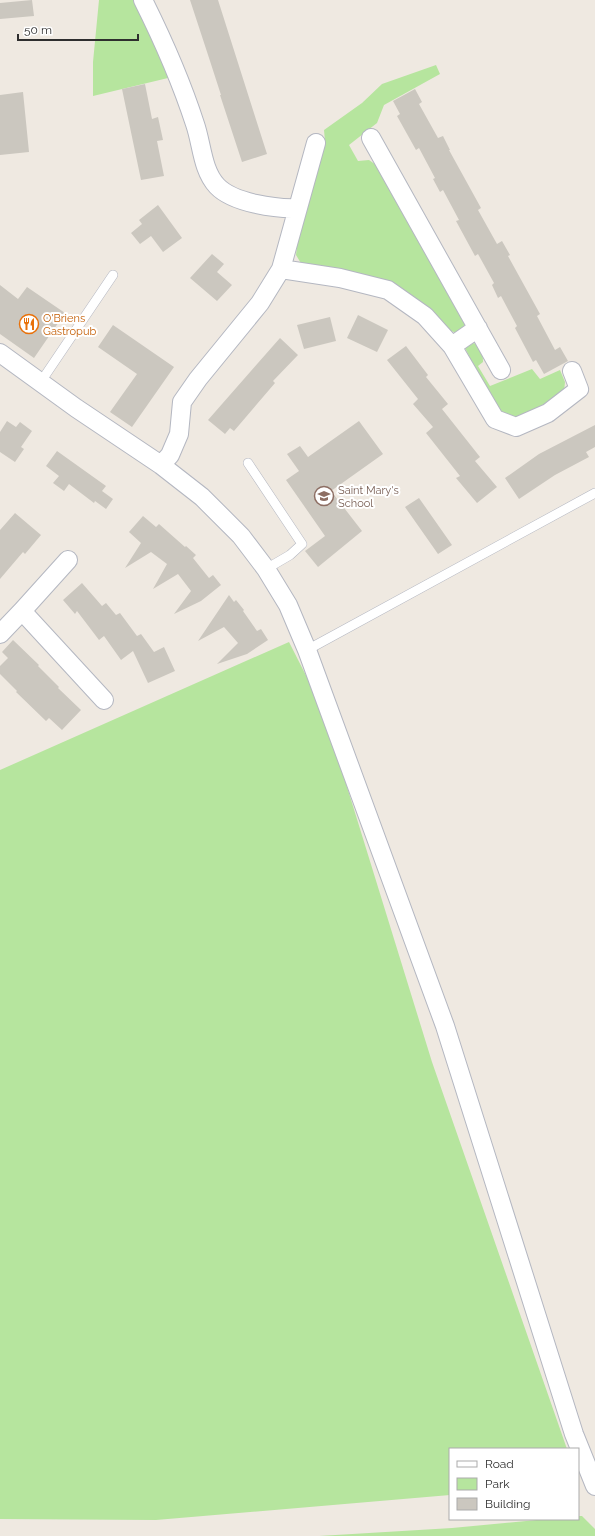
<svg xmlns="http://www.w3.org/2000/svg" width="595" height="1536" font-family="Raleway,sans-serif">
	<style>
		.green { fill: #b6e59e }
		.building { fill: #cbc7bf }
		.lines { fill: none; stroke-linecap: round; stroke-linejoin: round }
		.lane-casing { stroke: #b4b7c1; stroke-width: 10 }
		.street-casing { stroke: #b4b7c1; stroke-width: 20 }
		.lane { stroke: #fff; stroke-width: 9 }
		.street { stroke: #fff; stroke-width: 18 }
		.labels { text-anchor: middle; stroke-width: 4; stroke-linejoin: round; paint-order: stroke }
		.food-label { font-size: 11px; fill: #c56008; stroke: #fff; text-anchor: start }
		.education-label { font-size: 11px; fill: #785e54; stroke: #fff; text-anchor: start }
	</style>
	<rect width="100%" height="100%" fill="#efe9e1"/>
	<path class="green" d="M99 0H134L163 60 168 78 93 96V62Z
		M436 65 440 74 384 105 377 123 349 145 358 161 369 160 379 167 464 321V329L456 333 447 329 436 317 302 265 296 255 297 246 325 141 324 130 362 103 382 84Z
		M474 343C482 348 483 353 483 362L478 366 490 386 532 369 540 379 560 370 565 382 564 392 542 407 515 420 497 411 465 348Z
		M289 642 323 709 432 1062 567 1449H450V1495L156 1520 0 1519V770Z
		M578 1516H582L595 1529V1536H319L452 1528 547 1519H578Z"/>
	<path class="building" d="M32 0 34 16 0 19V3Z
		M190 0H218L267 154 242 162 220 95H221L210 61Z
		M145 84 152 119 158 117 163 140 157 141 164 176 141 180 122 89Z
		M415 89 422 102 419 104 438 138 443 136 450 150H449L481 208 478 210 497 244 502 241 510 255 508 256 540 314 537 316 555 350 560 347 568 361 544 374 536 360 533 362 515 328 517 326 501 296 498 298 492 285 494 283 478 254 475 256 456 221 459 220 443 190 440 192 433 179 435 178 419 148 416 150 397 116 400 114 393 101Z
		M23 92 29 152 0 155V95Z
		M158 205 182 238 163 252 151 236 140 244 131 233 142 224 139 220Z
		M212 254 224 264 217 272 232 285 217 301 190 278Z
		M0 285 18 299 27 287 65 313 34 358 0 334Z
		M358 315 388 330 377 352 347 338Z
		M330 317 336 341 304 349 297 325Z
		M113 325 174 367 132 427 110 412 137 374 98 347Z
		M280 338 298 355 273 381 275 383 234 431 230 428 225 434 208 420Z
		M406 346 428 375 426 377 448 404 442 409 480 457 475 461 497 487 477 503 456 478 460 476 426 433 433 427 413 404 418 399 387 360Z
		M7 421 16 427 20 422 32 431 21 447 24 449 15 462 0 452V432Z
		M359 421 383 454 331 491 362 531 318 567 305 551 325 536 286 480 299 471 287 454 300 446 308 457Z
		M595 425V447L586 452 589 457 555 475 519 499 505 478 539 454Z
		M57 451 106 486 102 491 113 499 106 509 95 501 94 503 69 484 64 491 53 483 59 476 46 466Z
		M419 498 452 545 438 554 405 507Z
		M15 513 41 535 25 554 23 552 0 579V530Z
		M143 516 156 527 159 524 185 547 186 546 196 555 193 558 209 578 213 575 221 585 201 601 174 614 191 591 178 574 153 589 167 564 151 552 125 568 141 543 129 532Z
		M82 583 102 606 106 603 116 615 120 613 137 636 141 634 154 652 164 647 175 671 148 683 133 651 121 660 104 636 99 640 77 611 75 614 63 600Z
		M229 595 234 602 236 600 244 610 243 611 257 631 261 629 268 640 247 654 217 664 238 643 224 627 198 641Z
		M13 640 39 665 38 666 59 687 58 688 81 710 62 730 49 718 46 721 16 692 17 691 0 674V666L8 658 2 652Z"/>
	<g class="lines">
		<g class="lane-casing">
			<path id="lane" d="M40 383 113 275
				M248 463 302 544 290 555 266 569
				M307 650 595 493"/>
		</g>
		<g class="street-casing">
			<path id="street" d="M143 0C163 40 181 81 195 124 202 144 202 170 217 186 233 203 276 209 298 208
				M371 138 501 370
				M281 269 340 278 388 290 425 316 452 346 495 419 516 427 548 413 579 389 572 371
				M452 346 478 328
				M0 353 76 408 161 465 202 497 241 536 266 569 288 605 307 650 445 1026 574 1434 595 1486
				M161 465 170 455 179 434 182 402 198 379 260 303 281 269 316 143
				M22 611 68 560
				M0 634 22 611 104 700"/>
		</g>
		<use href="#lane" class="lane"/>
		<use href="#street" class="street"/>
	</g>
	<defs>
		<g id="restaurant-ring" transform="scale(1)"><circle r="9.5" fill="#fff" stroke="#e8710a" stroke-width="1.5"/><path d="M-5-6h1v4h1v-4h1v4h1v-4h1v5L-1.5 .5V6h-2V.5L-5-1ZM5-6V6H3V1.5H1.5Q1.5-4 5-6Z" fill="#e8710a"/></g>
		<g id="school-ring" transform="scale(1)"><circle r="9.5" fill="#fff" stroke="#8d6e63" stroke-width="1.5"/><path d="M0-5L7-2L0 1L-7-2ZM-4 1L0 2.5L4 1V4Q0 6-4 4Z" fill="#8d6e63"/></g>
	</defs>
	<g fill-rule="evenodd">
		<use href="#restaurant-ring" x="29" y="324"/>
		<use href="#school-ring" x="324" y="496"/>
	</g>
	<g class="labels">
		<g class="food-label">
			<text x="43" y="322">O'Briens<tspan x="43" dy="13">Gastropub</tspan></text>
		</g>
		<g class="education-label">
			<text x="338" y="494">Saint Mary's<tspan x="338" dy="13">School</tspan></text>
		</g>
	</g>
	<rect x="449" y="1448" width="130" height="72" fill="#ffffff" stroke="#ababab"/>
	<rect x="457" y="1461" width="20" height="6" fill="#ffffff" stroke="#ababab"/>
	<text x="485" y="1468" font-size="12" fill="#2e2e2e">Road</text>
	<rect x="457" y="1478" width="20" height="12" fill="#b6e59e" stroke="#ababab"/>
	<text x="485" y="1488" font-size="12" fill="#2e2e2e">Park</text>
	<rect x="457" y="1498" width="20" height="12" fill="#cbc7bf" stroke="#ababab"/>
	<text x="485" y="1508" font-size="12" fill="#2e2e2e">Building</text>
	<path d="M18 34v6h120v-6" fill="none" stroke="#2e2e2e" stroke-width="2"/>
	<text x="24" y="34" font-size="12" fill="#2e2e2e" stroke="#ffffff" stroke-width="3" paint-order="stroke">50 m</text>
</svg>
